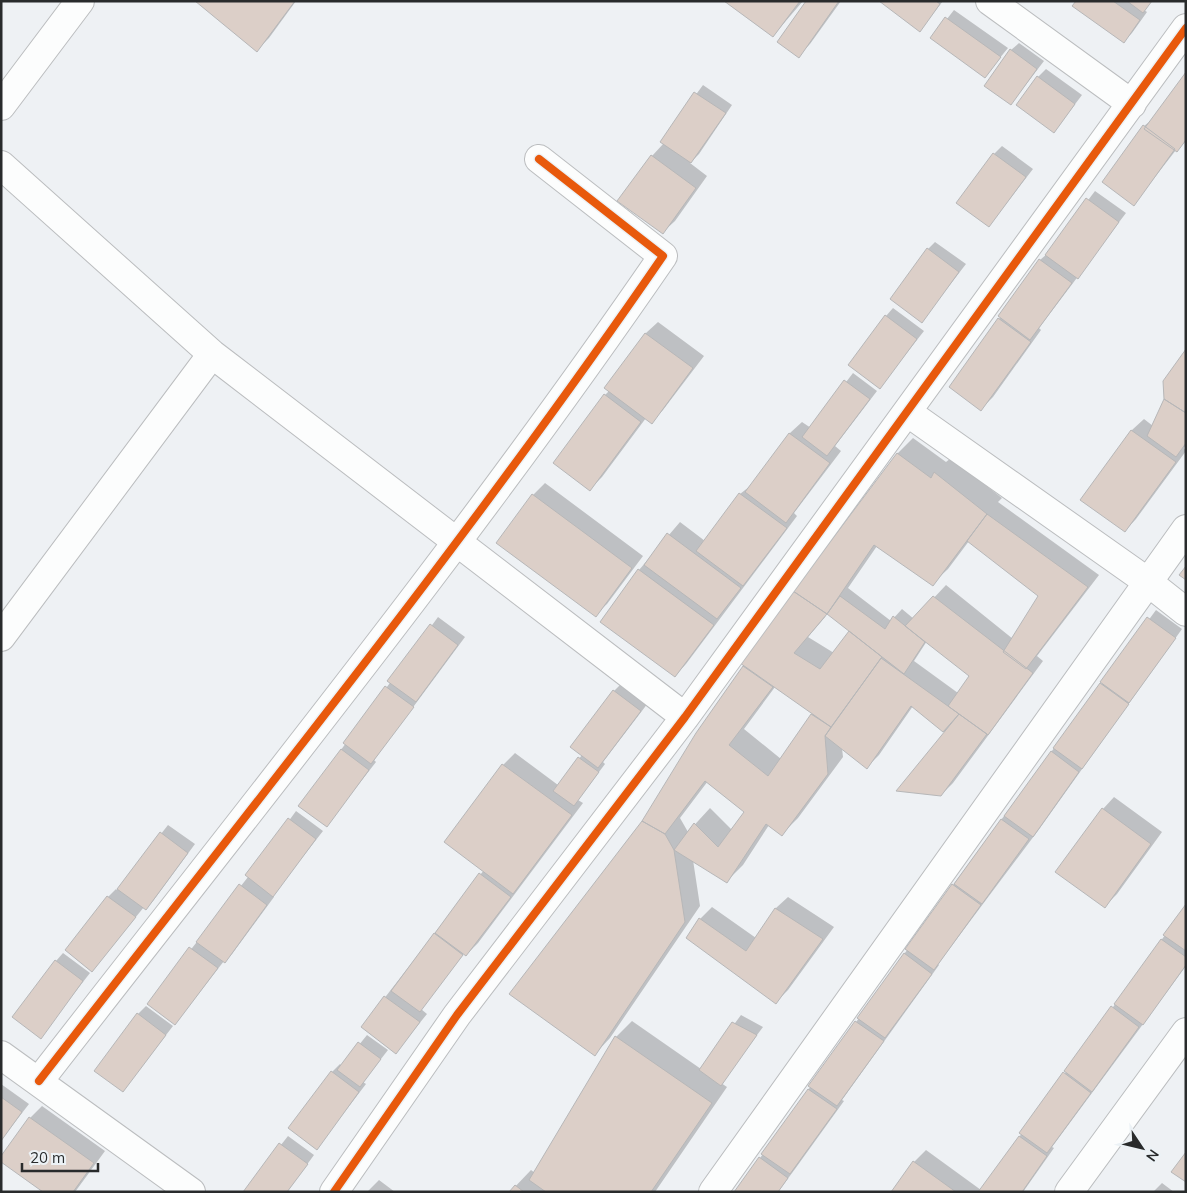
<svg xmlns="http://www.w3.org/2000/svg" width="1187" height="1193" font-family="Mulish,sans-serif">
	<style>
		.shadow { fill: #0003; fill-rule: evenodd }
		.building { fill: #dccfc8; stroke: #b7b7b8 }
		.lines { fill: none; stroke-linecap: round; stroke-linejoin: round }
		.minor-casing { stroke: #bbbdbf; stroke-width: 30 }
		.minor { stroke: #fcfdfd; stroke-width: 28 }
		.cycleway-casing { stroke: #ecf2f6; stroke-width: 11 }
		.cycleway { stroke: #e8590c; stroke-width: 8 }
	</style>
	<rect width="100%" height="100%" fill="#eef1f4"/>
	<path class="shadow" d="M197 1H296L269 38 257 50Z
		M727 1H803L773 36Z
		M807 1H841L810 44 798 56Z
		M881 1H943L920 30Z
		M1078 1H1152L1144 10 1147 12 1132 33 1124 41Z
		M954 10 1008 48 985 76 932 38Z
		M1019 43 1044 61 1011 104V50Z
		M1046 69 1082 95 1054 132 1038 77Z
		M1186 74V141L1176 150 1134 204 1144 126 1153 119Z
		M703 85 732 105 699 154 690 163 707 176 675 221 663 232 652 156 664 143 661 142Z
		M1002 146 1033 169 989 226 994 154Z
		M1095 191 1126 213 1039 328 1041 330 993 397 981 409 999 319 1040 260 1048 253Z
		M935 242 966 264 922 321 928 249Z
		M893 308 924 331 880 387 886 316Z
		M658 322 704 356 663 410 651 422 646 418 602 477 590 489 605 395 609 391 606 388 646 333Z
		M1186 351V445L1184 448 1186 451 1136 519 1125 531 1082 500 1132 430 1144 419 1153 426Z
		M853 373 877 391 835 446 841 451 794 513 797 516 686 664 675 676 601 621 639 570 680 522 705 541 740 494 754 483 790 433 802 422 811 428Z
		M913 438 946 462 951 458 1002 498 998 502 1099 575 1037 656 1043 661 953 783 941 795 945 732 913 706 879 755 867 767 842 748 843 757 798 818 782 834 769 825 743 865 727 881 693 860 700 906 610 1038 595 1054 643 821 697 734 744 666 771 621 897 454ZM969 541 1040 596 1013 639 946 585 914 619 902 609 891 621 848 588 877 546 932 584 948 569ZM826 612H830L850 631 834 653 808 637 826 616 822 618ZM927 641 970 675 958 693 914 661ZM775 687 813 713 781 759 744 729ZM708 781 746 811 732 830 710 808 688 832 680 818Z
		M545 483 643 556 607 604 595 615 533 495Z
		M1156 610 1182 629 1040 828 938 964 939 965 842 1100 844 1101 795 1169 778 1192H736L953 885Z
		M438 617 465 637 374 760 376 762 326 826 300 806Z
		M622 683 648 703 603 762 605 764 578 800 583 803 478 943 466 955 464 953 421 1009 427 1014 396 1052 362 1027 484 870 446 842 503 765 515 753 558 785 582 755 614 691Z
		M1114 797 1162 832 1117 894 1105 906 1103 809Z
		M296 811 323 831 272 896 274 897 232 954 224 961 175 1024 148 1004 248 877Z
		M168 825 195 844 153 901 145 909 144 907 92 971 108 897 116 889 117 890Z
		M788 897 834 927 788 990 776 1002 700 919 712 907 756 938 776 908Z
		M1186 906V966L1052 1147 1054 1148 1023 1192H893L914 1162 926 1150 981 1190Z
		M63 953 90 973 40 1037 56 961Z
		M146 1006 173 1026 123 1091 138 1014Z
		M741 1015 763 1027 721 1083 727 1087 655 1192H510L531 1170 535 1173 616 1037 632 1021 701 1069Z
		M367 1035 388 1050 363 1082 366 1084 317 1148 332 1072 340 1064 342 1066Z
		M1 1084 29 1104 1 1140Z
		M42 1106 105 1151 75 1192H45L30 1118Z
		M288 1136 314 1155 287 1192H244Z
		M379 1180 395 1192H367Z
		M1162 1183 1174 1192H1153Z"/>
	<path class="building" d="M195 1H295L257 52Z
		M724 1H800L773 37Z
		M806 1H839L799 58 777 42Z
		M879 1H936L940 4 920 32Z
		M1076 1H1113L1140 20 1124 43 1072 6Z
		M1127 1H1152L1143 13Z
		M945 17 1001 57 985 78 930 38Z
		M1010 49 1037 69 1011 105 984 86Z
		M1186 72V140L1177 152 1144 129Z
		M1037 76 1075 104 1054 133 1016 105Z
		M694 92 726 113 691 163 660 142Z
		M1143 125 1175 149 1134 206 1102 182Z
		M993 153 1026 177 989 227 956 203Z
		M651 155 696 188 663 234 617 201Z
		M1086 198 1119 222 1078 279 1045 255Z
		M927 248 959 272 922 323 890 299Z
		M1039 259 1072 283 1030 340 998 316Z
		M885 315 917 339 880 389 848 365Z
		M998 318 1031 342 981 411 949 387Z
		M645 333 693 368 652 424 604 388Z
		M1186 349V413L1164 399 1163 381Z
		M844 380 870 399 827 456 802 437Z
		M604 394 641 422 590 491 553 463Z
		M1164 399 1186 413V443L1176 457 1147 436Z
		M1131 430 1176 462 1125 532 1080 500Z
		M789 433 830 463 786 523 745 492Z
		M897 453 931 478 934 472 987 514 933 586 874 545 827 614 793 591Z
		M739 493 787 528 743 586 696 551Z
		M532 494 632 568 596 617 496 543Z
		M987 514 1088 587 1026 669 1003 652 1038 596 967 541Z
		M667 533 741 588 717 619 644 565Z
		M1186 566V580L1179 575Z
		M638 569 714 625 675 677 600 622Z
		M793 591 827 614 794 653 820 669 849 631 882 657 831 727 730 656Z
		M840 596 885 629 893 616 925 642 904 674 827 614Z
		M933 596 1033 673 988 735 948 706 969 676 905 626Z
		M1147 617 1176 638 1129 703 1100 682Z
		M430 624 458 645 416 702 387 681Z
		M881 658 959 714 943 732 911 706 867 769 825 736Z
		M743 666 773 687 729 745 768 776 811 714 831 727 825 736 828 774 782 836 766 824 727 883 674 850 694 823 718 847 744 812 705 781 665 834 642 821 696 733Z
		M1100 683 1129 704 1082 769 1053 748Z
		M385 686 414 707 371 764 343 743Z
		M613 690 641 711 598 768 570 747Z
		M959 714 987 734 941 796 896 791Z
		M341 749 369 770 327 827 298 806Z
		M1051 751 1079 772 1033 837 1004 816Z
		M578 757 599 772 574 806 553 791Z
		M502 764 572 815 513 894 444 842Z
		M1102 808 1151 844 1105 908 1055 872Z
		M288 818 316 839 273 897 245 875Z
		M1001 819 1029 839 982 904 954 884Z
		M642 821 665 834 674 850 685 922 595 1056 509 994Z
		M160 832 188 853 146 910 117 889Z
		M479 873 511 897 466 956 435 933Z
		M239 884 267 905 225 963 196 942Z
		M952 884 981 905 934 970 905 949Z
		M107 896 136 917 92 972 65 950Z
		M1186 904V951L1163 935Z
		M775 908 823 939 776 1004 686 938 699 918 746 951Z
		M434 933 463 955 420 1012 391 991Z
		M1161 939 1186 957V965L1143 1025 1114 1004Z
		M189 947 218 968 175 1025 147 1004Z
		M904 953 932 974 885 1038 857 1018Z
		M55 960 83 981 41 1039 12 1017Z
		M384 996 420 1022 396 1054 361 1027Z
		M1111 1006 1139 1027 1092 1092 1064 1071Z
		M137 1013 166 1035 123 1092 94 1071Z
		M855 1021 884 1041 837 1106 808 1086Z
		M732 1022 757 1035 721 1086 699 1070Z
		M615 1036 712 1103 651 1192H546L529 1180Z
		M358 1042 381 1059 360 1087 337 1070Z
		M331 1071 359 1092 317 1150 288 1128Z
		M1063 1072 1091 1093 1047 1153 1019 1133Z
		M808 1089 837 1109 790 1174 761 1154Z
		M1 1097 22 1112 1 1141Z
		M29 1117 94 1163 73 1192H43L1 1162V1156Z
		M1019 1136 1047 1156 1022 1192H978Z
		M279 1143 308 1164 287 1192H243Z
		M1186 1152V1182L1171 1172Z
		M759 1157 788 1178 778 1192H734Z
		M913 1161 956 1192H891Z
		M515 1185 524 1192H509Z"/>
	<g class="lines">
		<g class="minor-casing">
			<path id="minor" d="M990 1 1132 104
				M1 106 80 1
				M1 165 212 354 685 717
				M907 412 1148 582 1186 612
				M1 637 212 354
				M1 1055 191 1192
				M39 1081C250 809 468 540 663 256L539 159
				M334 1192 457 1015 685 717 1186 28
				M713 1192 1186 529
				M1069 1192 1186 1032"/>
		</g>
		<use href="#minor" class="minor"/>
		<g class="cycleway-casing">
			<path id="cycleway" d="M39 1081C250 809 468 540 663 256L539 159
				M334 1192 457 1015 685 717 1186 28"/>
		</g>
		<use href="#cycleway" class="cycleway"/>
	</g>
	<rect width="1187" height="1193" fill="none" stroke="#292b2c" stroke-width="5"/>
	<g transform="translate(1142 1148) rotate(125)" stroke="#ecf2f6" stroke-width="4" paint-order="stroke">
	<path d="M0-4L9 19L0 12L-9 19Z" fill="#292b2c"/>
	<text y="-8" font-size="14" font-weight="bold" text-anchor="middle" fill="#292b2c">N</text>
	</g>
	<path d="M22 1163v8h76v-8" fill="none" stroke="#292b2c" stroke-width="2.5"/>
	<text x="30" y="1163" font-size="15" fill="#292b2c" stroke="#ecf2f6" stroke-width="4" paint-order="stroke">20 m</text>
</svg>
